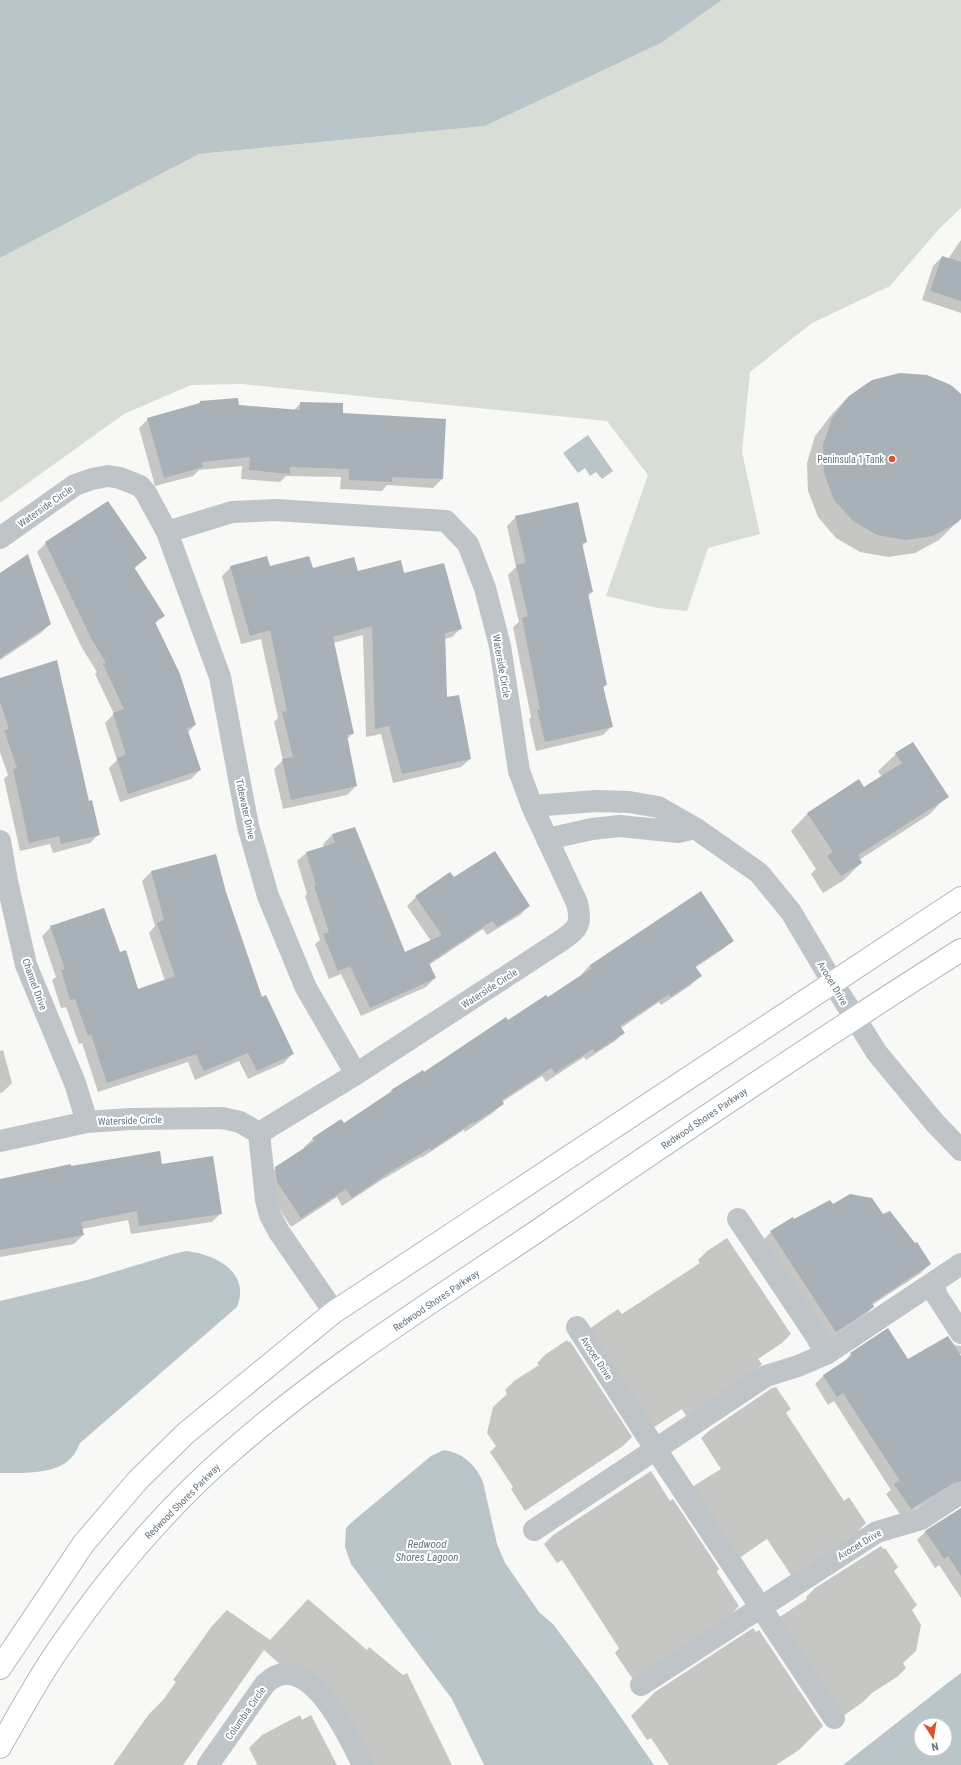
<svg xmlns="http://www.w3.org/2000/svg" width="961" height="1765" font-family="'Roboto Condensed',sans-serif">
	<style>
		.green { fill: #d8ddd5 }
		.water { fill: #b9c5c9; fill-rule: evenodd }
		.shadow { fill: #0003 }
		.building { fill: #a8b1b7 }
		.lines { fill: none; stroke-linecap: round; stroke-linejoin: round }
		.secondary-casing { stroke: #b2b8bc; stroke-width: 24 }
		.minor { stroke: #bfc4c8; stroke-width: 22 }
		.secondary { stroke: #fff; stroke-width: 22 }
		.poi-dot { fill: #e0512e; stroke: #fff; stroke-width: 1.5 }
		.labels { text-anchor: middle; stroke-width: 4; stroke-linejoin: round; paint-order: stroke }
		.poi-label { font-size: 10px; fill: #647580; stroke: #fff; text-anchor: end }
		.street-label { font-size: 10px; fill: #647580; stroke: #fff }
		.water-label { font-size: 11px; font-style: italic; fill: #5f747b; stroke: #fff }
	</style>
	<rect width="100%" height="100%" fill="#f8f8f6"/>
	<path class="green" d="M722 0H961V208L939 229 890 286 812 323 750 372 742 452 760 534 708 548 687 611 658 608 606 596 648 475 607 421 242 384 191 385 124 414 0 503V258L199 154 485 126 661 43Z"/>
	<path class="water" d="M0 0H722L661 43 485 126 199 154 0 258Z
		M588 435 613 471 602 479 596 472 590 476 585 468 578 473 563 453Z
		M186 1251C215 1254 251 1272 237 1307L80 1443C78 1447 76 1453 72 1457 57 1475 22 1473 0 1473V1301L91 1279 173 1254Z
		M444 1450C463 1453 475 1464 483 1482L497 1544 505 1563 539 1612 553 1624 597 1683 654 1765H484L452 1699 351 1564 345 1547 346 1528 352 1522 431 1456Z
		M961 1673V1765H843L949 1682ZM921 1725H945V1749H921Z"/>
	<path class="shadow" d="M961 240V313L922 300 933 266 942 257 948 259Z
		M961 395V518L939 540 915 553 888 557 860 552 836 538 818 517 808 491 807 463 815 436 832 414 849 396Z
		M200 402 294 410 301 403 342 414 442 479 433 488 387 485 382 491 340 489 341 477 286 476 280 482 241 479 242 466 199 470 193 476 155 486 139 428 148 419 197 405Z
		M516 517 586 542 581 547 592 592 588 596 606 685 603 688 612 726 603 735 536 751 529 720 531 717 513 627 519 622 508 575 516 567 507 526Z
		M46 543 146 558 134 569 163 615 155 624 195 725 188 732 200 770 191 779 120 802 109 768 117 760 105 723 114 714 95 674 97 672 82 648 37 552Z
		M231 567 312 569 403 575 461 628 452 637 445 639 446 698 470 759 461 767 393 783 381 734 366 737 363 635 333 643 353 733 346 740 356 786 347 795 283 809 274 769 283 760 274 722 278 718 261 639 241 644 222 576Z
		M0 574 50 624 41 633 0 660Z
		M0 679 89 802 99 834 90 843 53 853 50 844 20 851 4 779 8 775 0 752Z
		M896 754 947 796 930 814 859 860 861 863 844 880 823 893 811 874 816 869 791 831 808 813 864 789 882 777 878 771Z
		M332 835 405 954 431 941 407 906 416 897 453 878 529 906 520 915 487 935 483 929 429 965 435 978 426 987 361 1016 341 974 329 979 315 944 320 940 305 896 307 894 297 861 306 853 324 847 323 844Z
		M215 855 225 893 262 998 292 1054 284 1063 248 1079 239 1061 195 1080 188 1062 98 1092 82 1043 79 1044 66 1007 61 1008 52 980 56 977 42 936 51 927 119 953 138 990 165 981 149 933 155 926 142 881 151 872Z
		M732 941 723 949 695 968 700 976 691 985 661 1005 659 1002 621 1028 624 1032 615 1041 586 1060 584 1057 546 1082 542 1076 502 1102 503 1103 494 1112 465 1132 464 1130 421 1158V1157L380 1181 342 1206 337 1197 291 1227 268 1191 267 1177 276 1168 305 1149 304 1147 313 1139 344 1125 392 1091 424 1074 508 1021 547 999 582 976V974L590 965Z
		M3 1050 12 1083 3 1092 0 1093V1051Z
		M161 1165 221 1213 212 1222 131 1234 128 1220 82 1229 83 1235 74 1244 0 1257V1180L70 1167Z
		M833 1206 883 1215 930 1264 921 1273 872 1305 873 1307 864 1316 827 1340 762 1241 771 1232 794 1221Z
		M727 1238 791 1334 782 1343 758 1359 762 1364 753 1373 686 1416 682 1409 651 1429 583 1335 592 1327 618 1309 622 1314 700 1263 698 1260 707 1251Z
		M888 1329 908 1361 948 1338 955 1345 961 1346V1354L959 1355 961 1357V1494L945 1491 902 1517 886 1494 891 1490 834 1401 828 1405 815 1384 824 1375 842 1364 851 1354Z
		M567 1340 568 1342 570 1341 632 1437 623 1446 525 1511 511 1489 513 1487 490 1452 496 1446 487 1433 493 1407 507 1394 505 1390 514 1381 539 1365 537 1363 546 1354Z
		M776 1387 791 1409 786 1413 844 1501 849 1497 866 1523 857 1532 791 1575 767 1539 732 1563 686 1494 695 1485 721 1469 701 1438 710 1430 772 1388Z
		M651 1471 670 1501 673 1499 719 1569 717 1572 739 1606 730 1615 632 1678 615 1653 619 1648 562 1560 557 1563 544 1544 553 1535Z
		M961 1509V1598L939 1565 935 1568 917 1540 926 1531Z
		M881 1546 883 1549 885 1548 898 1567 894 1571 917 1605 912 1610 921 1625 916 1651 903 1663 906 1668 897 1677 872 1693 863 1702 836 1721 772 1625 781 1616 807 1599 806 1597 815 1588Z
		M308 1599 367 1650 369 1647 403 1675 407 1673 452 1765H360L334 1713 264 1650 183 1765H113L149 1714 163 1700 176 1682 173 1680 212 1626 227 1610 270 1640Z
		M753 1628 756 1632 759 1630 823 1726 799 1750 776 1765H669L651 1738 647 1740 631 1716 655 1692Z
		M300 1715 302 1720 311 1715 337 1765H255L257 1764 249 1748 262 1735Z"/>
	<path class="building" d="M942 256 961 262V301L930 291Z
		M900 373 927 375 951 385 961 394V519L957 523 933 536 905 540 877 535 853 521 834 500 824 473 823 445 832 418 849 396 872 380Z
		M238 398 239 405 300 410V402L343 403V413L446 419 443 479 392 477V482L349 480V469L290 467V474L249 470 250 457 202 462 203 467 164 478 147 418 200 403V401Z
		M108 501 147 558 134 567 165 616 155 622 180 674 196 725 187 728 201 770 128 794 117 758 126 755 113 713 124 709 103 664 106 663 91 638 45 542Z
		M578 502 587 542 582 543 593 592 588 593 607 685 603 686 613 727 545 742 537 710 540 709 522 618 528 616 516 565 526 563 515 516Z
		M28 554 51 624 0 658V573Z
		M267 556 270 566 309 556 313 568 354 557 358 571 401 560 404 573 444 563 462 629 445 633 447 697 459 695 471 759 402 774 389 726 375 729 372 626 333 637 354 734 347 735 357 786 291 800 282 759 293 757 282 712 287 711 270 630 250 636 230 566Z
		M57 660 89 801 92 800 100 835 61 844 59 836 29 843 13 769 17 768 4 730 9 729 0 702V678Z
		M913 742 949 797 858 855 862 863 841 876 827 856 833 852 807 813 859 779 864 787 902 763 895 753Z
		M355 827 405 952 442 935 415 896 450 872 454 877 495 851 530 906 497 927 492 921 429 963 436 978 370 1008 350 966 338 971 323 934 329 932 314 886 316 885 306 852 335 843 332 834Z
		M216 854 226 892 262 997 266 995 294 1054 257 1071 248 1053 204 1071 196 1054 107 1083 91 1034 88 1036 75 999 70 1000 61 970 65 969 50 926 104 908 120 952 126 950 138 989 175 976 157 923 164 920 151 871Z
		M701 891 734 941 695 966 702 976 670 997 669 994 620 1026 625 1033 595 1052 593 1049 555 1073 551 1068 502 1100 504 1104 474 1123 473 1122 431 1150 430 1148 390 1172 352 1198 346 1189 301 1218 277 1182 275 1167 315 1141 312 1138 341 1119 344 1123 392 1091 391 1090 423 1070 424 1072 506 1017 508 1020 546 995 548 997 592 968 590 965Z
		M160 1151 162 1164 213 1156 222 1214 139 1226 137 1211 81 1222 84 1235 0 1250V1179L71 1164V1166Z
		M850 1194 872 1198 883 1214 890 1211 915 1243 917 1242 931 1264 872 1303 874 1307 836 1332 770 1231 793 1217 794 1219 830 1200 833 1204Z
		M888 1328 908 1359 948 1336 961 1356V1481L954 1483 911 1509 894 1484 900 1481 843 1393 837 1397 823 1375 852 1356 850 1353Z
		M961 1508V1576L948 1556 944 1559 925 1531Z"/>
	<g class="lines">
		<g class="secondary-casing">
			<path id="secondary" d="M0 1668 84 1543 138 1480 186 1433 334 1312 961 898
				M0 1747C20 1712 39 1676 62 1644 111 1573 169 1505 234 1449 331 1364 442 1296 549 1223 685 1130 822 1038 961 950"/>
		</g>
		<path class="minor" d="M167 532 220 677 248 826 268 896 306 988 356 1074
			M0 538 75 485 92 479 108 476 120 478 140 486 146 493 167 532 232 512 276 510 446 521 468 544 485 588 500 646 519 771 532 806 577 903C582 924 579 928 562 940L356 1074 259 1133
			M532 806 596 801 629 802 658 807 695 828 759 873 791 912 833 983 877 1053 935 1123 961 1150
			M547 839 592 829 620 826 678 832 695 828
			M0 841 7 881 26 965 75 1083 87 1122
			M0 1141 87 1122 130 1119 222 1118 240 1122 259 1133 266 1200 270 1215 279 1232 334 1312
			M738 1219 816 1336 826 1354
			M933 1284 937 1296 961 1333
			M577 1327 645 1433 834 1718
			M534 1530 766 1376 798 1366 826 1354 961 1264
			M641 1685 877 1532 921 1519 961 1493
			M208 1765 265 1684C307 1643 349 1737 363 1765"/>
		<use href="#secondary" class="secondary"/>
	</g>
	<circle class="poi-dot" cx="892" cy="459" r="4"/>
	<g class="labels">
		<g class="poi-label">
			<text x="884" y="463">Peninsula 1 Tank</text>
		</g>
		<g class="street-label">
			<text transform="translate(45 506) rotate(-35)" y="4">Waterside Circle</text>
			<text transform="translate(502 666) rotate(80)" y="4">Waterside Circle</text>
			<text transform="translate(246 809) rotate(78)" y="4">Tidewater Drive</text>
			<text transform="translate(833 983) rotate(59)" y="4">Avocet Drive</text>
			<text transform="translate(35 984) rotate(70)" y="4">Channel Drive</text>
			<text transform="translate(489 988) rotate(-33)" y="4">Waterside Circle</text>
			<text transform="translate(704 1118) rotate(-34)" y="4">Redwood Shores Parkway</text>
			<text transform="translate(130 1120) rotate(-2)" y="4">Waterside Circle</text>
			<text transform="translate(436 1300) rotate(-34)" y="4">Redwood Shores Parkway</text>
			<text transform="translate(597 1358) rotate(57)" y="4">Avocet Drive</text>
			<text transform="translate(182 1501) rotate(-45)" y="4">Redwood Shores Parkway</text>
			<text transform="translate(859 1544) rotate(-31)" y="4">Avocet Drive</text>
			<text transform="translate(245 1713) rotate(-55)" y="4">Columbia Circle</text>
		</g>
		<g class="water-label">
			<text x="427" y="1548">Redwood<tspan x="427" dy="13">Shores Lagoon</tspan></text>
		</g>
	</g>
	<g transform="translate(933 1737) rotate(168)"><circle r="19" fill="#ffffff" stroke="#c1c8cc"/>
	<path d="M0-3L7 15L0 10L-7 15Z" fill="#e0512e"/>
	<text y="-6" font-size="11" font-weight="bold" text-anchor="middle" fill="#647580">N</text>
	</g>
</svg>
